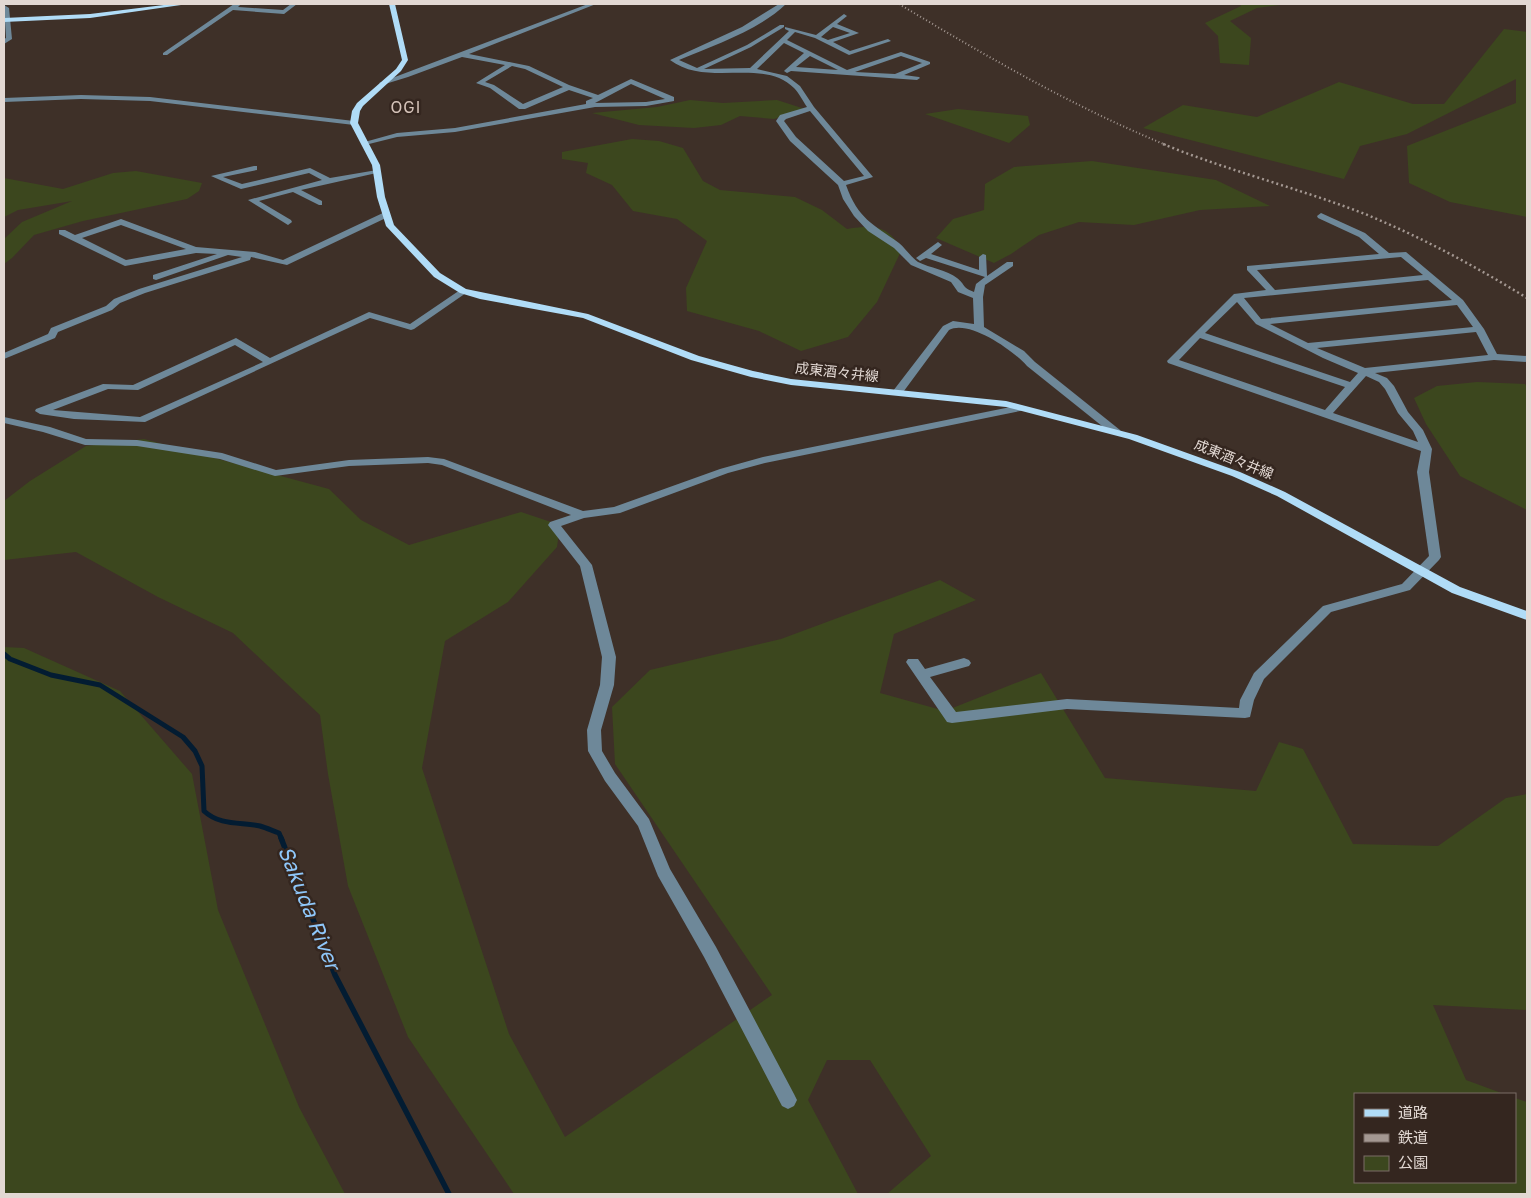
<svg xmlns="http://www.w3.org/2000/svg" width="1531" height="1198" font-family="'Golos Text','Noto Sans JP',sans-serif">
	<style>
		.green { fill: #3c471e }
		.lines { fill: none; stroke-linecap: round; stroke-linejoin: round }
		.stream-far1 { stroke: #031c32; stroke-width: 5 }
		.stream { stroke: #031c32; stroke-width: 5.5 }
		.minor { fill: #6e8899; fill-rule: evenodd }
		.major { fill: #b0dcf7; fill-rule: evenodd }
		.rail-far1 { stroke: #a49892; stroke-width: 2; stroke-dasharray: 1 2.5; stroke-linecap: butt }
		.rail { stroke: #a49892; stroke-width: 2.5; stroke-dasharray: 2 3; stroke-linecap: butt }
		.labels { text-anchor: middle; stroke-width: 5; stroke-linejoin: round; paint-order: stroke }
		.far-street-label { font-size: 14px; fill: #e2d8d3; stroke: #34261f }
		.far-quarter-label { font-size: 16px; letter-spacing: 1px; fill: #d5c3b9; stroke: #34261f }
		.near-water-label { font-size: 21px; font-style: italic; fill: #8fc7fa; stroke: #34261f }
	</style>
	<rect width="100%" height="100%" fill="#3e3028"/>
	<path class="green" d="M1240 4H1287L1257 8 1230 21 1251 38 1249 65 1220 63 1218 36 1205 23 1241 6Z
		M1504 29 1527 32V217L1450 202 1409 183 1407 146 1516 103V79L1407 134 1360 146 1344 179 1143 128 1183 105 1257 117 1339 82 1413 104H1444Z
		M690 100 723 103 777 100 805 109 774 119 740 116 721 125 694 128 639 125 592 113 657 107Z
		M958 109 1028 116 1030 125 1009 143 925 114Z
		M632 139 659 141 683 148 703 181 720 190 795 197 822 210 847 229C873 225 886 224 902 249L877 302 848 337 801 351 759 331 687 311 686 288 707 241 677 219 633 211 612 185 586 173 588 163 562 159V152Z
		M1092 161 1216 180 1270 206 1200 210 1134 225 1079 222 1039 235 1011 254 994 263 936 238 953 219 984 210 985 184 1014 167Z
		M136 171 202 183 199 191 187 199 83 221 34 235 12 258 4 264V239L22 222 72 201 18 210 4 217V178L63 189 113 173Z
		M1477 382 1525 384 1527 387V510L1460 476 1426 424 1414 398 1437 386Z
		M144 439 329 489 361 520 409 545 521 512 560 525 557 547 508 602 445 641 422 768 509 1034 565 1137 772 995 615 764 612 707 650 670 781 639 940 580 976 600 894 634 880 693 945 711 1041 673 1105 778 1256 791 1279 742 1303 749 1353 844 1438 846 1506 798 1527 794V1010L1433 1005 1466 1080 1504 1094H1355V1182H1515V1098L1527 1102V1194H887L931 1156 870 1060H827L808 1100 858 1194H514L408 1037 348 886 328 774 320 715 233 633 158 597 76 552 4 560V501L30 481 86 446Z
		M4 647 24 648 120 691 192 774 218 910 299 1107 345 1194H4Z"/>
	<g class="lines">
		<path class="stream-far1" d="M4 654 10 659 51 675 100 685 183 737 195 751 202 766 204 811C220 826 241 822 260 826 267 828 273 831 279 833L282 840"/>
		<path class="stream" d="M281 838 335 975 449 1194"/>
		<path class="minor" d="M234 4H241L238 7 283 10 291 4H297L284 14 233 10 167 55H163V53Z
			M588 4H596L469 54 529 66 569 85 598 95 631 79 674 97V101L646 106 595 107 455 132 397 137 365 145 361 143 397 133 455 128 586 104V101L593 98 569 90 525 109H519L490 88 476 83 505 65 462 57 408 77 382 85 379 83ZM512 66 525 69 563 87 523 104 494 85 485 82ZM631 84 665 99 646 102 595 103Z
			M779 4H786C758 31 714 45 679 60L697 68 747 45 780 25H784V27L751 47 704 69 750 68 789 31 785 29V27L816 35 844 14 847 16 837 24 859 33 833 42 850 51 888 39 891 41 849 55 815 38 795 32 787 40 847 70 901 52 930 62V64L904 75 919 77 920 78 917 80 791 71 787 73 784 71 785 70 804 53 784 43 757 69 787 76 800 86 814 107 873 177 846 185C858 219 873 224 899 243 906 249 911 257 918 262 930 268 947 270 957 278 966 285 961 287 974 292L976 284 985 277 926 258 920 261 916 258 938 242 942 245 931 254 979 270V257L983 254 986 255 987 276 1007 262H1013V266L985 285 983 297 984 327 1024 351 1035 362 1120 430 1121 432 1120 434H1112L1027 366C1014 351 969 319 949 330L901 395H893L892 393 893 391 943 326 953 321 974 324 973 298 958 292 951 282 911 265 894 248 868 231 854 216 843 199 838 185 790 141 776 121 780 115 807 107C803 101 799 93 794 88 763 57 707 88 670 60L742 27ZM833 27 850 33 828 40 821 37ZM810 56 838 70 796 67ZM901 56 922 63 895 74 855 72ZM810 111 864 176 844 181 796 137 784 121 786 119Z
			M4 5 9 8 12 39 4 44V39L6 38Z
			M81 95 150 97 354 121 358 123 354 125 150 101 81 99 4 102V98Z
			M254 166H257V170L223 177 242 184 310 168 330 178 377 170 381 172 301 190 322 201V205H319L293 192 259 201 291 220 292 222 288 225 248 200 322 180 309 173 241 189 211 176Z
			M385 212 388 213V217L287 265 251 257 250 260 145 293 120 303 112 310 58 332 55 338 4 359V353L48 334 51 328 106 306 114 299 139 289 242 257 228 255 156 280 153 279V275L217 254 196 253 125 266 59 234V230H65L75 235 121 219 196 247 255 252 283 260ZM121 225 186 249 126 260 82 238Z
			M1321 213 1365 233 1389 253 1406 252 1463 300 1484 329 1497 354 1527 356V362L1494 360 1375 373 1387 378 1394 386 1408 412 1423 430 1432 449 1429 472 1441 557 1439 560 1410 590 1331 612 1264 679 1254 700 1250 717 1245 718 1067 709 952 723 947 722 908 665 906 662 908 659H918L925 669 964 658 969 660 971 663 969 666 930 677 956 712 1067 699 1239 708 1240 700 1254 673 1323 606 1402 584 1429 556 1417 472 1421 451 1168 363 1167 361 1234 294 1266 290 1247 270V266L1379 254 1359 237 1318 218 1317 216ZM1401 257 1423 275 1275 290 1257 270ZM1428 280 1452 300 1261 319 1244 298ZM1237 302 1256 324 1323 358 1358 373 1350 382 1205 333ZM1457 305 1473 327 1308 343 1270 324ZM1476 332 1488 355 1365 368 1317 348ZM1200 338 1345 387 1325 410 1179 360ZM1366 376 1379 382 1385 389 1398 413 1413 431 1418 442 1333 413Z
			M463 288 468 291 466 293 414 329 411 330 370 318 145 422 74 419 40 414 35 411 36 409 103 384 133 385 236 338 270 358 369 312 410 324ZM235 345 263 362 140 417 53 410 108 389 138 390Z
			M1021 405 1026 408 1025 410 765 463 728 473 620 513 584 518 561 526 592 565 616 657 614 685 601 730 602 751 615 773 649 819 670 869 716 947 794 1094 797 1100 794 1106 788 1109 782 1106 704 957 658 876 638 826 605 781 588 751 587 730 600 685 602 657 580 566 548 525 550 522 571 515 442 465 428 463 349 466 275 476 220 459 137 446 85 445 43 432 4 423V417L50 427 86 439 137 440 222 453 276 470 349 460 428 457 444 459 583 511 614 507 720 469 763 457Z"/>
		<path class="major" d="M172 4H188L90 18 4 22V18L90 14Z
			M389 4H395L408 60 401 71 363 106 360 111 358 123 380 165 385 197 394 225 440 273 466 289 588 314 699 356 753 371 791 379 1006 401 1137 435 1240 472 1285 492 1460 587 1527 611V620L1452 593 1277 496 1232 476 1129 439 1006 407 791 385 751 377 691 360 583 318 480 299 460 293 434 277 386 226 377 197 372 165 350 123 352 111 357 103 396 69 402 60Z"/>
		<path class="rail-far1" d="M899 4C986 56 1072 106 1166 145"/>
		<path class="rail" d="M1163 144C1229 171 1298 188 1365 214 1421 237 1475 266 1527 298"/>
	</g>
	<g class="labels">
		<g class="far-street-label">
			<text transform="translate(837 372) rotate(6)" y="5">成東酒々井線</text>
			<text transform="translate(1234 459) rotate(22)" y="5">成東酒々井線</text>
		</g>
		<g class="far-quarter-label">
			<text x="406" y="113">OGI</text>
		</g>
		<g class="near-water-label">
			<text transform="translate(309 908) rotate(68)" y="7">Sakuda River</text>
		</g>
	</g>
	<rect width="1531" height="1198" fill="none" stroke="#e2d8d3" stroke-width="10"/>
	<rect x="1354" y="1093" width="162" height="90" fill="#34261f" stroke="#7a6d67"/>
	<rect x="1364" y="1109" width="25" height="8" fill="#b0dcf7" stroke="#7a6d67"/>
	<text x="1398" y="1118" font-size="15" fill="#e2d8d3">道路</text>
	<rect x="1364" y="1134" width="25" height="8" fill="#a49892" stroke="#7a6d67"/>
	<text x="1398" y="1143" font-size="15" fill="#e2d8d3">鉄道</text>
	<rect x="1364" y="1156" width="25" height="15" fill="#3c471e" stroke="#7a6d67"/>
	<text x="1398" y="1168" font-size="15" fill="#e2d8d3">公園</text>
</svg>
